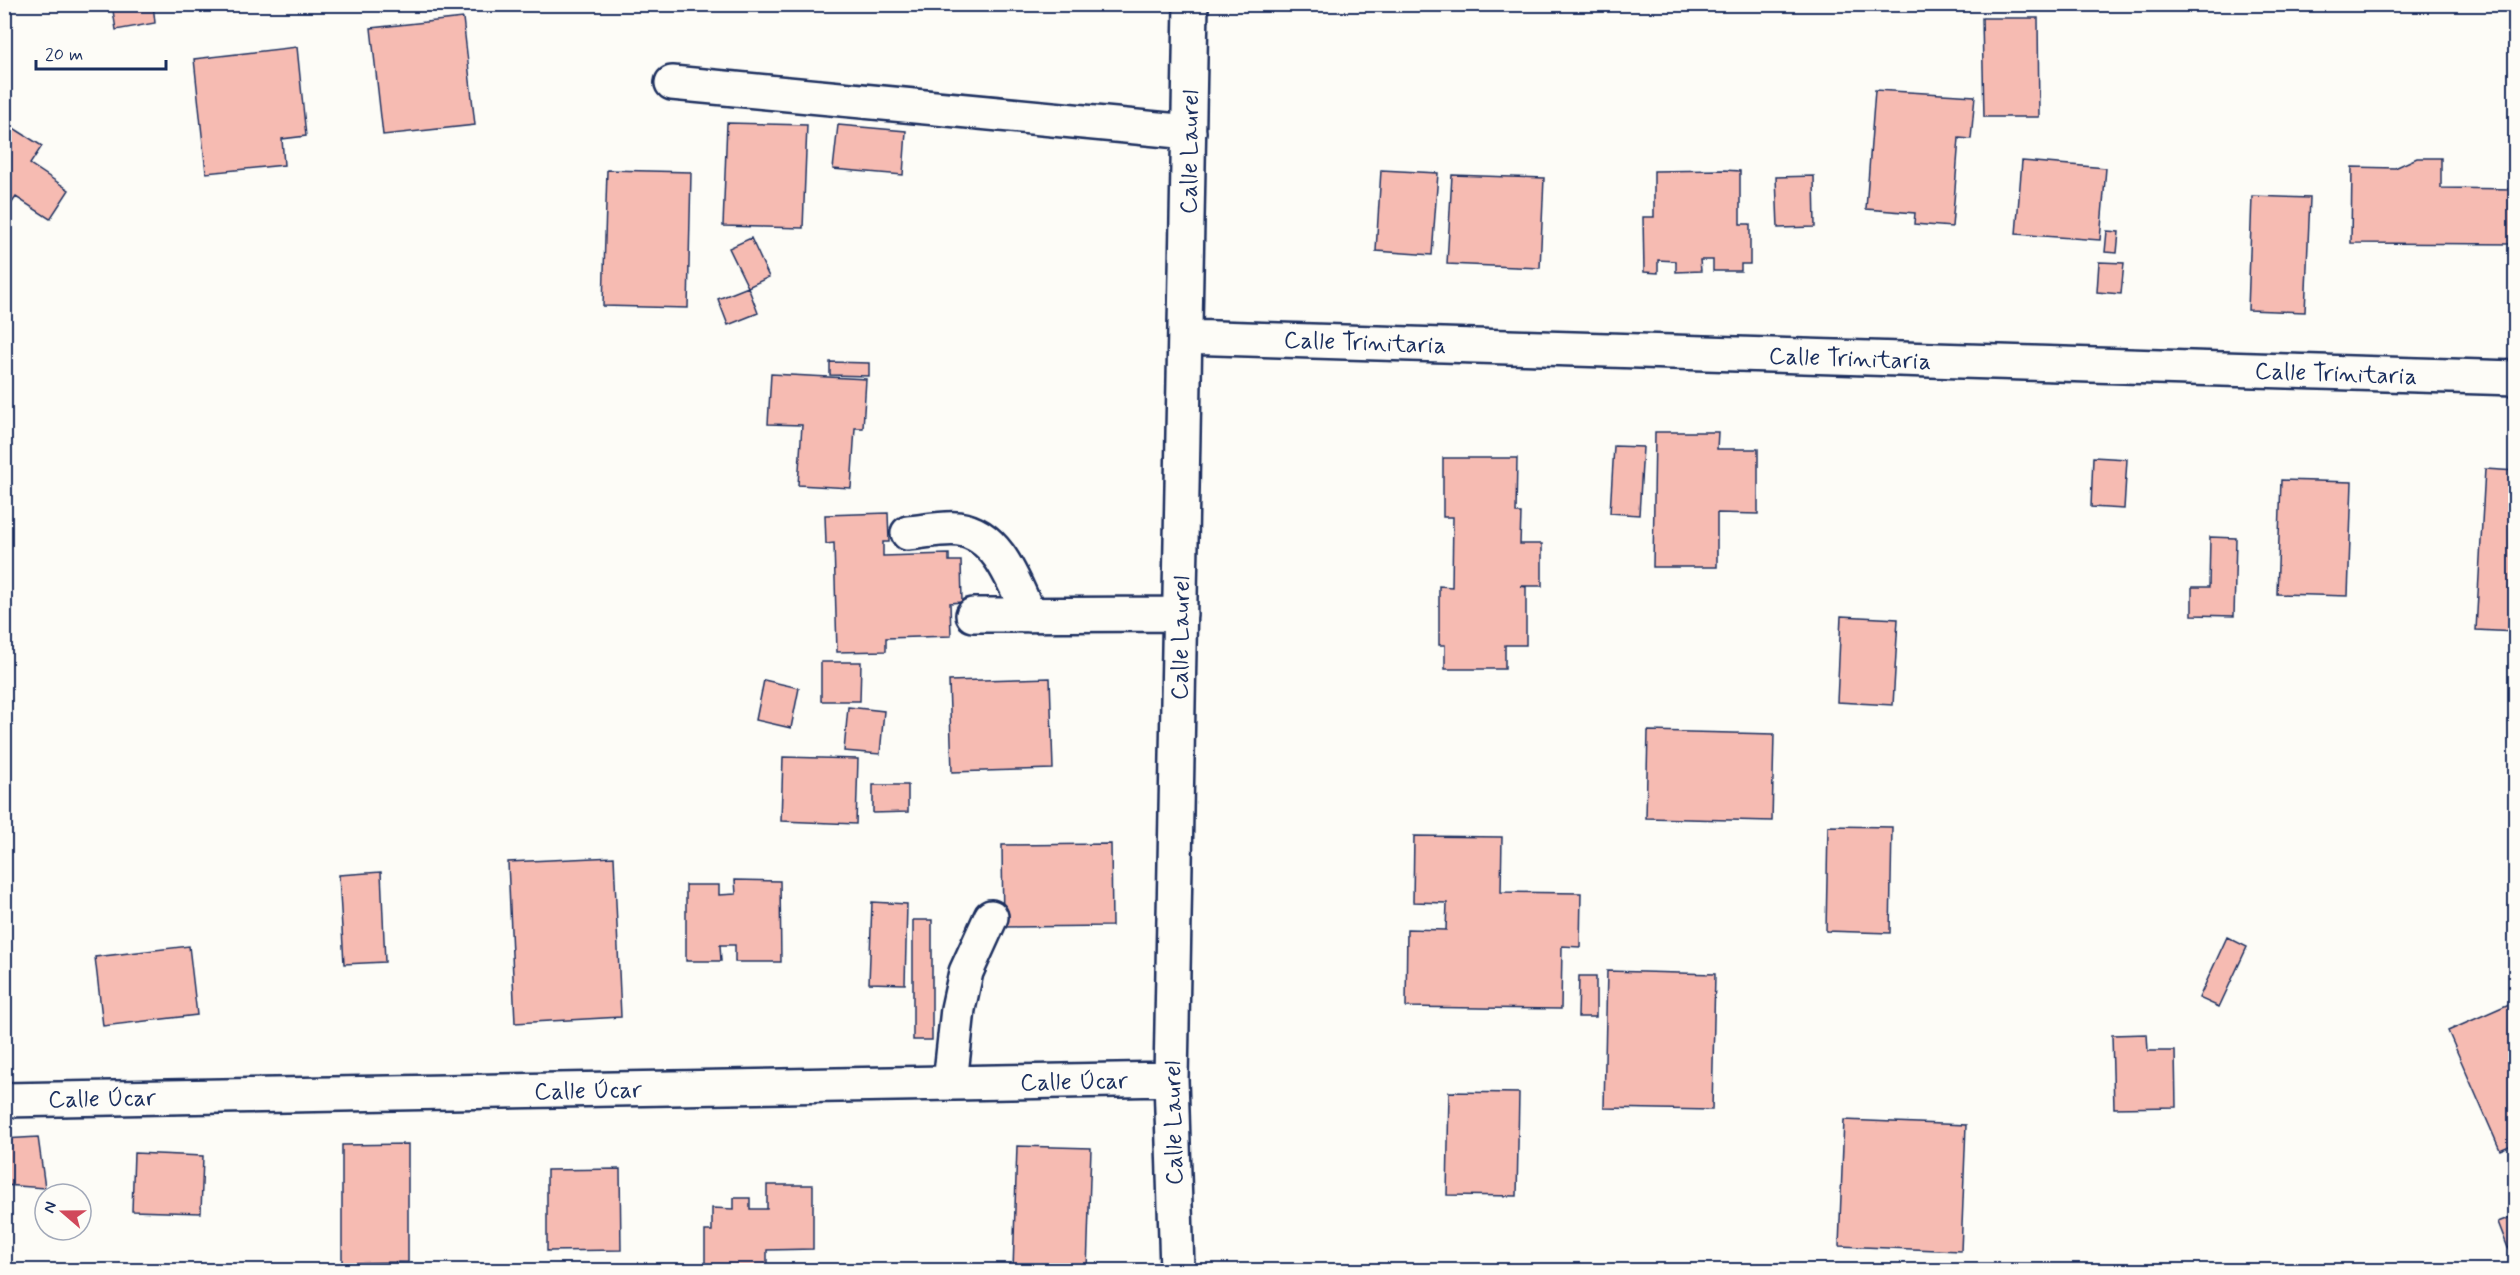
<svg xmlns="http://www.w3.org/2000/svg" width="2520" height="1275" font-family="Mynerve,sans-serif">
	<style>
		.building { fill: #f6bbb2; stroke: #1b2f5e; stroke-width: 1.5 }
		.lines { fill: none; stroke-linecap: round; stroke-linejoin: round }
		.minor-casing { stroke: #1b2f5e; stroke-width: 38 }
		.minor { stroke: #fdfcf7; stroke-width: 33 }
		.labels { text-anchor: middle; stroke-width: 4.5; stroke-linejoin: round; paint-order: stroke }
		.street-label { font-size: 24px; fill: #1b2f5e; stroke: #fdfcf7 }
	</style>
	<rect width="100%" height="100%" fill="#fdfcf7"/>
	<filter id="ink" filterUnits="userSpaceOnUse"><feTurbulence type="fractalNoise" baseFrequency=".0167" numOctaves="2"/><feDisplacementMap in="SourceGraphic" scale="12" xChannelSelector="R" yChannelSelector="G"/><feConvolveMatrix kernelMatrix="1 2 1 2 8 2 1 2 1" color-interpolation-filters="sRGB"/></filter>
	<g filter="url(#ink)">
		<path class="building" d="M71 4H99L71 9Z
			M112 4H153L155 23 116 30Z
			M463 18 475 125 383 135 371 28Z
			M1982 18H2038L2039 117H1984Z
			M297 47 306 136 282 139 284 165 206 173 194 59Z
			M1875 90 1975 96 1971 139 1959 138 1952 227 1914 224 1915 213 1866 209Z
			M4 122 42 146 30 164 69 190 50 219 16 197 4 214Z
			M727 123 807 125 803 228 723 226Z
			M838 125 906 131 903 175 833 169Z
			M2417 158H2441V188L2516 189V244L2351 243 2352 167 2395 168Z
			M2022 161 2106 168 2100 240 2016 234Z
			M607 170 691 172 688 308 603 306Z
			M1381 170 1438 173 1432 255 1376 251Z
			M1723 170 1740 171V224H1750V264H1741V271H1713V260H1700L1701 271 1676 272V261L1658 260V273L1644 272 1643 217H1654V171Z
			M1452 175 1544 178 1540 268 1447 264Z
			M1814 176 1815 227 1778 228 1776 177Z
			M2252 196 2310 198 2305 312 2248 310Z
			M2107 231 2119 232 2117 253 2105 252Z
			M751 238 769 277 748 287 729 248Z
			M2099 262 2124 263 2121 294 2097 292Z
			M748 287 758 313 728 325 718 299Z
			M830 362 869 363V376L830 375Z
			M771 374 866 379 863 428H855L851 488 798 485 802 425 768 424Z
			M1655 432H1718L1717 449H1758V514L1717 513V567H1653Z
			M1614 446 1643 447 1639 515 1610 513Z
			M2093 457 2127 459 2124 509 2091 507Z
			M1443 458H1517L1516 513H1521L1520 544H1542V586H1520L1526 587V645H1505V669H1445V645H1439V586L1452 587 1453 517H1443Z
			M2485 469 2516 471V632L2476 630Z
			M2281 480 2352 482 2348 596 2277 594Z
			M888 513 889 542H883V556L949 554V561H961L962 602 950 603 951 636 886 638V651L837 652 834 543 826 544 825 515Z
			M2210 537 2236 538 2234 616 2192 615V587H2209Z
			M1841 616 1898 619 1893 705 1837 702Z
			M821 662H861L860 701H821Z
			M1050 678 1053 769 952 772 949 681Z
			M764 680 799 688 791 728 756 720Z
			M848 707 884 711 880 754 844 751Z
			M1648 731 1774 734 1772 821 1646 818Z
			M783 757 858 759 856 824 781 821Z
			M873 785H908V812L873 813Z
			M1828 826 1892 827 1890 933 1826 931Z
			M1414 836 1502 837 1501 892 1581 893 1580 947 1562 946 1561 1009 1406 1007 1407 929 1446 930 1447 903 1413 902Z
			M1111 844 1112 926 1003 927 1002 845Z
			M614 857 621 1017 515 1023 508 862Z
			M381 872 385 962 344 964 339 875Z
			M735 880 780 881 781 962H735V945H720L721 961H686V885H719V895L736 894Z
			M872 902 907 904 905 984 869 983Z
			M913 920H932V1040H913Z
			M2227 937 2247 947 2219 1007 2199 998Z
			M189 946 197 1015 103 1026 95 957Z
			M1607 971 1715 974 1712 1110 1604 1108Z
			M1579 976H1596V1017H1578Z
			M2516 1001V1143L2500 1150 2448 1031Z
			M2147 1034 2148 1051H2175L2176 1107 2114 1108 2112 1035Z
			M1449 1092 1519 1093 1517 1196 1447 1195Z
			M1844 1120 1966 1125 1961 1251 1839 1246Z
			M38 1137 45 1188 4 1185V1139Z
			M408 1144V1262L342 1263V1145Z
			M1017 1146 1091 1148 1087 1270H1013Z
			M134 1153 203 1156 201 1213 132 1211Z
			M620 1169 621 1250 547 1251V1170Z
			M767 1185H813V1249L767 1250V1270H705V1231H712V1208L734 1209V1198H750V1209H767Z
			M2516 1215V1245L2508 1248 2498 1222Z"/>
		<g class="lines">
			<g class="minor-casing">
				<path id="minor" d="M672 83 1189 132
					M1185 337 2516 378
					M908 533C923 532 943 527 959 529 999 535 1014 583 1029 615
					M973 615 1180 614
					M950 1083 958 1009 966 972 991 917
					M4 1100 1171 1079
					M1177 1270 1171 1079 1191 4"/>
			</g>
			<use href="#minor" class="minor"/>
		</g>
	</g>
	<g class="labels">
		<g class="street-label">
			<text transform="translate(1189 152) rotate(-89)" y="8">Calle Laurel</text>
			<text transform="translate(1365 342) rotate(2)" y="8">Calle Trinitaria</text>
			<text transform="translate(1850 358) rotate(2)" y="8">Calle Trinitaria</text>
			<text transform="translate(2336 373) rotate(2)" y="8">Calle Trinitaria</text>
			<text transform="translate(1180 638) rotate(-89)" y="8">Calle Laurel</text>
			<text transform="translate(1074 1081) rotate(-1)" y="8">Calle Úcar</text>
			<text transform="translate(588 1090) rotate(-1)" y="8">Calle Úcar</text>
			<text transform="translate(102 1098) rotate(-1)" y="8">Calle Úcar</text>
			<text transform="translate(1173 1123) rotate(-91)" y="8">Calle Laurel</text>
		</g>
	</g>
	<rect width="2520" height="1275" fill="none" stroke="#fdfcf7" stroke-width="24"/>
	<rect x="12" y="12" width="2496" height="1251" fill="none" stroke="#1b2f5e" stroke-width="2" filter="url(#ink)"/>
	<g transform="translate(63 1212) rotate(290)"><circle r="28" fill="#fdfcf7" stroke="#a3aaba" stroke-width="1.5"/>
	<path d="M0-4.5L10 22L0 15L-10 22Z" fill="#d1495b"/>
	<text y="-9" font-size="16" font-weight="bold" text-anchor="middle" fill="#1b2f5e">N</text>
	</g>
	<path d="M36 60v9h130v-9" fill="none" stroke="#1b2f5e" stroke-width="3"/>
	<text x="45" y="60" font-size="18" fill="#1b2f5e" stroke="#fdfcf7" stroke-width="4.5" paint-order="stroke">20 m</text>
</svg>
